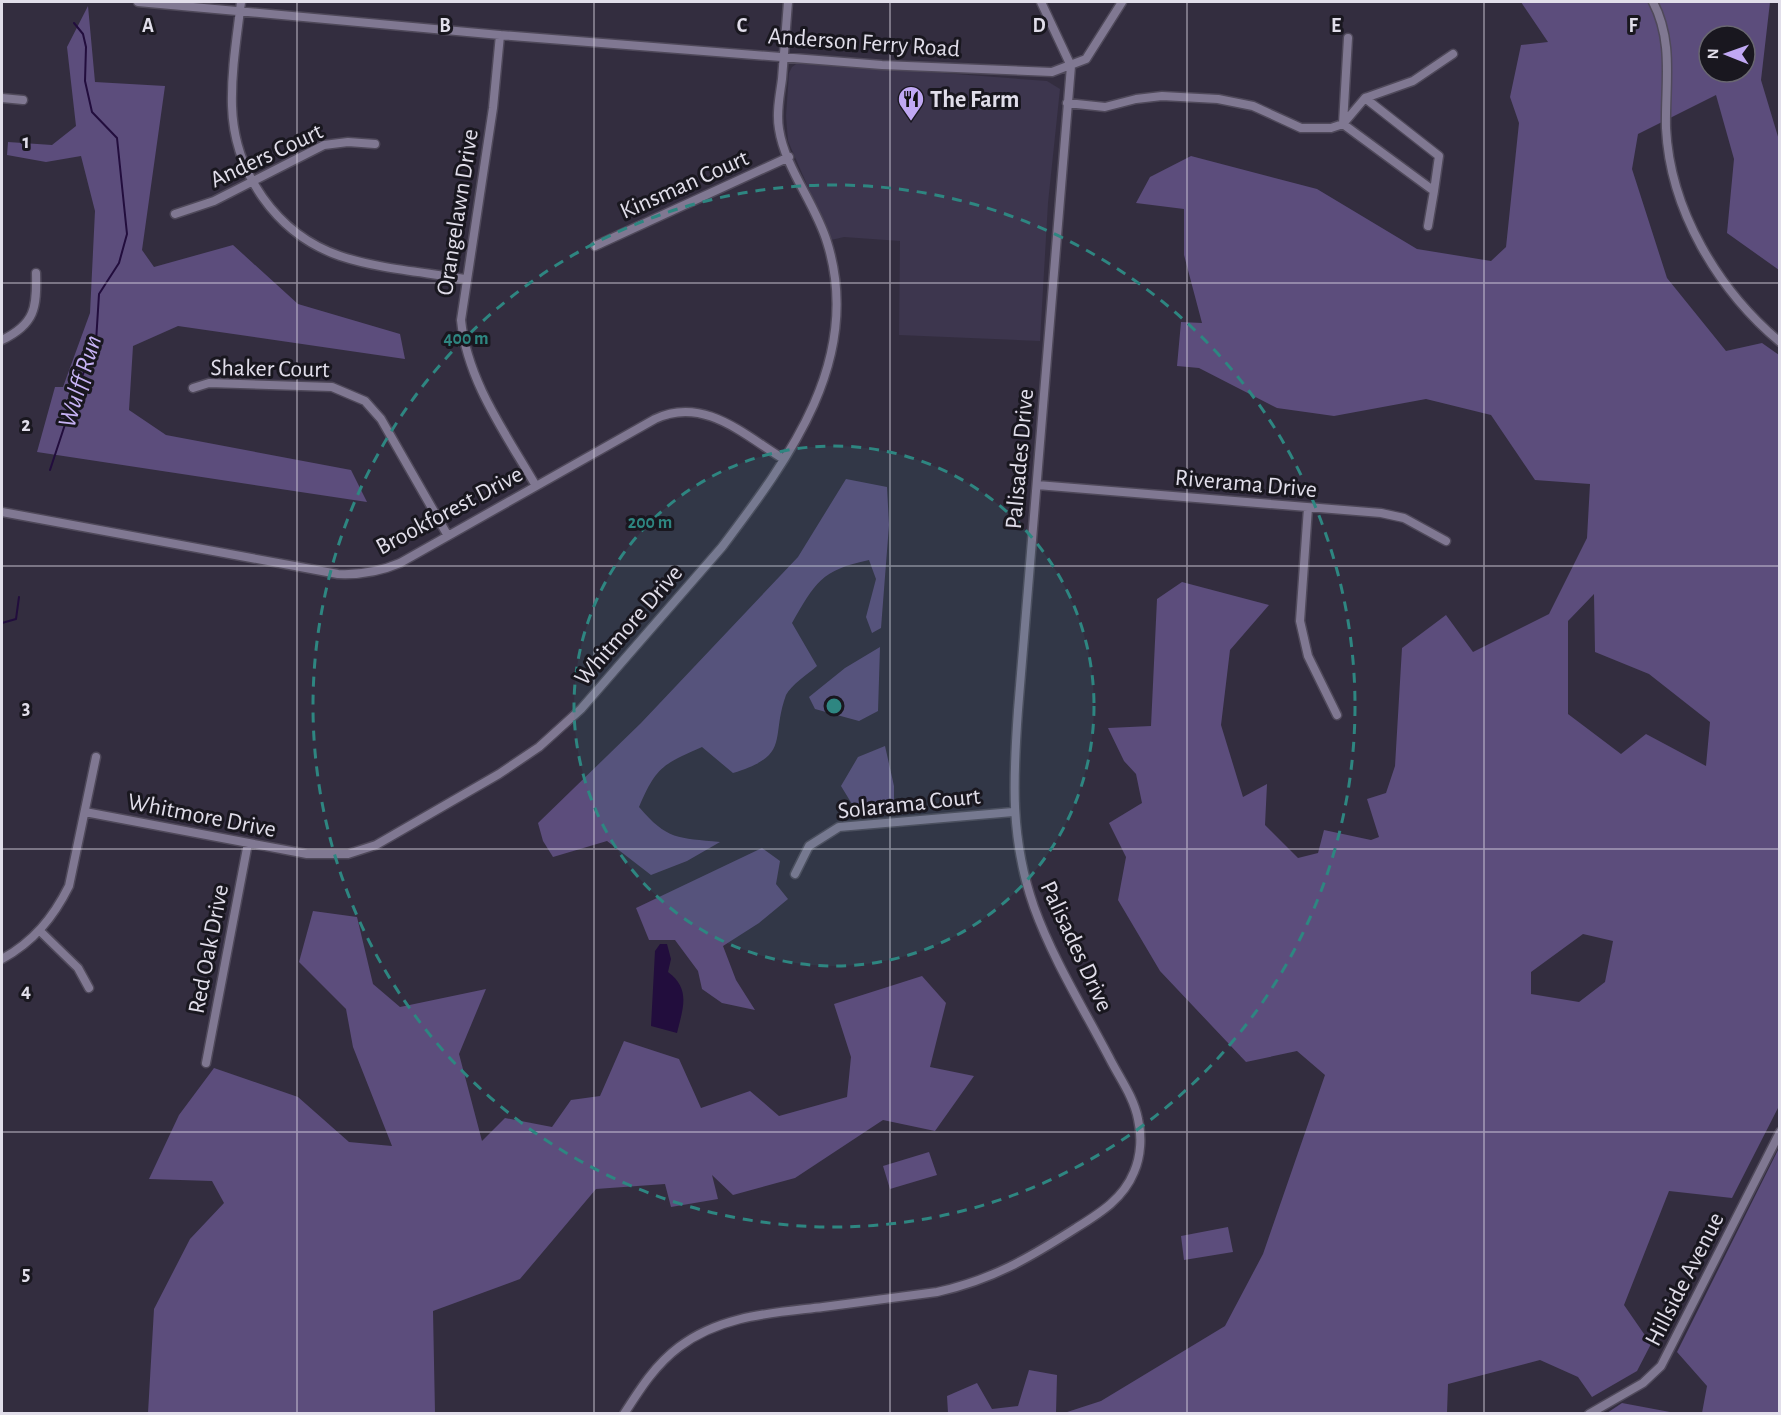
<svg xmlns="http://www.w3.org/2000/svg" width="1781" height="1415" font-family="'Alegreya Sans',sans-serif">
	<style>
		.built { fill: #3d364e }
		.green { fill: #5c4d7c; fill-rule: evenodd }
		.water { fill: #220d3d }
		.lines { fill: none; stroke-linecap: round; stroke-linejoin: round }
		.stream { stroke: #220d3d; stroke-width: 2 }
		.minor-casing { stroke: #4f495a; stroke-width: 11 }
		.minor { stroke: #807892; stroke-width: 8 }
		.grid { fill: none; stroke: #e1deea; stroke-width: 1.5; stroke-opacity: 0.55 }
		.ring { fill: none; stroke: #2e8681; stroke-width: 3; stroke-dasharray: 10 8 }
		.labels { text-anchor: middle; stroke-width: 6; stroke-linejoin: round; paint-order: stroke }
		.street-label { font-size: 24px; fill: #e1deea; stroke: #19171f }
		.poi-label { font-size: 24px; font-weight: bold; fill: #e1deea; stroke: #19171f; text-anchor: start }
		.water-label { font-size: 26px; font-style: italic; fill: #c7b3f5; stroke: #19171f }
		.grid-label { font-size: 20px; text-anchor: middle; font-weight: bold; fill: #e1deea; stroke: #19171f; stroke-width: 6; stroke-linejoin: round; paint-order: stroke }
		.centre { fill: #2e8681; stroke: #19171f; stroke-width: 3 }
		.ring-label { font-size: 18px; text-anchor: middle; font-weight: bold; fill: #2e8681; stroke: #19171f; stroke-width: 6; stroke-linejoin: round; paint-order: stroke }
	</style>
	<rect width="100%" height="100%" fill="#332d3f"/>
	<path class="built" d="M799 62 1047 81 1060 89 1048 203 1040 341 899 335 900 241 844 237 831 240 788 141 786 116 789 73 792 67Z"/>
	<path class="green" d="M1521 2H1770L1761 80 1779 140V270L1727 233 1734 159 1716 95 1638 134 1632 169 1667 278 1726 351 1762 343 1779 355 1780 1104 1732 1198 1669 1191 1624 1305 1651 1344 1637 1371 1592 1397 1578 1377 1540 1360 1448 1384 1447 1413 1061 1414 1101 1401 1225 1326 1263 1254 1325 1075 1297 1051 1246 1062 1160 971 1118 900 1126 857 1109 823 1142 803 1136 774 1124 761 1108 728 1151 726 1157 599 1182 582 1269 605 1230 650 1221 725 1243 797 1267 784 1265 825 1298 858 1318 853 1324 830 1371 840 1379 837 1367 799 1386 793 1395 766 1402 648 1446 615 1473 652 1549 614 1587 538 1590 484 1535 480 1491 415 1426 399 1334 416 1277 408 1199 368 1177 366 1181 322 1202 323 1184 255V209L1136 203 1150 177 1191 156 1317 189 1417 249 1491 261 1506 247 1519 123 1510 97 1521 45 1548 42ZM1709 36H1745V72H1709ZM1594 594 1595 652 1649 674 1710 722 1706 766 1646 734 1621 754 1568 714V621ZM1583 934 1613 941 1605 982 1579 1002 1531 994V972Z
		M88 6 95 82 165 86 142 250 154 267 233 245 298 304 400 334 405 359 178 326 133 346 129 410 166 435 351 470 367 502 37 452 55 387H63L90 313 95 211 81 156 46 162 7 155 8 142 52 145 76 126 67 47Z
		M846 479 887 487 889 525 881 628 872 633 866 617 876 579 869 560C821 570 815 583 792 623L817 666C808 674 791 685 786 695 770 739 792 755 733 773L702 747C663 764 656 767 639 807 667 840 678 838 720 842L687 861 651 875 607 841 553 857 543 841 538 823 641 723 798 557Z
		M880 647 878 711 859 721 815 709 809 697 845 668Z
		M885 746 894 786V812L855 809 841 786 858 757Z
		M762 848 780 861 776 884 788 899 759 923 723 946 736 980 755 1010 722 1003 702 989 698 971 675 940H649L636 908Z
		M313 911 357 917 373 984 400 1007 486 989 459 1054 482 1141 505 1118 552 1127 571 1100 600 1096 624 1041 679 1059 701 1108 750 1091 779 1116 847 1097 851 1057 834 1004 922 976 946 1003 930 1067 974 1076 935 1131 883 1120 795 1178 733 1195 712 1175 718 1199 671 1207 665 1184 596 1189 520 1279 433 1311 435 1413H148L154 1309 190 1239 224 1203 212 1181 149 1179 179 1115 214 1068 298 1097 349 1142 392 1146 353 1047 346 1009 299 962Z
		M1779 1148V1413H1607L1622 1403 1670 1412 1702 1413 1707 1386 1677 1352Z
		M929 1152 937 1175 890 1189 883 1166Z
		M1228 1227 1233 1252 1184 1260 1181 1236Z
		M1029 1370 1057 1375 1056 1413H948L947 1396 977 1383 992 1409 1018 1406Z"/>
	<path class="water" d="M660 944H667L671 959 668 972C691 989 683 1008 677 1033L651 1026 655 951Z"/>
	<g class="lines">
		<path class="stream" d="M50 470 75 394 96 342 99 294 119 263 127 234 117 138 92 112 85 81 86 47 83 34 74 23
			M2 623 16 619 19 597"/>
		<g class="minor-casing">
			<path id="minor" d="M138 2 500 35 882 65 1052 72 1086 59 1122 2
				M241 2C237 36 231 71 232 106 234 172 276 234 340 256 379 269 424 272 465 279
				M1653 2C1674 42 1665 84 1666 128 1670 210 1718 290 1780 342
				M500 35 493 108 461 320C467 381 506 434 536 486
				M1348 38 1343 124 1434 191 1439 156 1365 98
				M2 98 23 100
				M1067 103 1105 107 1136 99 1162 96 1218 99 1253 106 1301 128H1331L1343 124 1365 98 1413 81 1453 54
				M175 214 214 201 324 145 348 142 375 144
				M1428 226 1434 191
				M595 246 789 157
				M2 340C35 324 37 308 36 273
				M193 388 209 383 332 387 365 401 381 419 448 536
				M1037 485 1381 513 1404 518 1446 541
				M1308 508 1300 621 1308 656 1337 715
				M2 512 338 574C360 575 379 572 400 563L655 419C703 396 743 434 782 458
				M85 812 307 854H348L376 845 499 774 539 747 581 709 722 547C789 458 864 359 827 242 815 203 785 168 779 129 776 112 780 95 782 79 784 53 786 27 788 2
				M795 874 809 846 839 827 1013 812
				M40 931 78 968 89 988
				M2 959C33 942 53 918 69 886L96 757
				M206 1063 248 843
				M624 1414C640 1389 655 1365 679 1347 721 1315 773 1313 823 1307 861 1302 899 1297 937 1292 992 1280 1029 1258 1076 1228 1100 1213 1123 1199 1134 1172 1141 1156 1142 1136 1138 1119 1134 1098 1121 1080 1111 1061 1085 1011 1053 960 1034 907 1010 839 1013 780 1018 710L1071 66 1041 2
				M1589 1414 1643 1383 1661 1366 1780 1132"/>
		</g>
		<use href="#minor" class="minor"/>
	</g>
	<path class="grid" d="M297 2V1414M594 2V1414M890 2V1414M1187 2V1414M1484 2V1414M2 283H1780M2 566H1780M2 849H1780M2 1132H1780"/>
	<circle cx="834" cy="706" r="260" fill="#2e8681" fill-opacity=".12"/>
	<g class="ring">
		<circle cx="834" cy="706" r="260"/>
		<circle cx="834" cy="706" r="521"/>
	</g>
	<defs>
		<g id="restaurant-pin" transform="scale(1.35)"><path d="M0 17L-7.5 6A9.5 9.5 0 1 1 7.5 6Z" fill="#c0a8f3" stroke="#19171f"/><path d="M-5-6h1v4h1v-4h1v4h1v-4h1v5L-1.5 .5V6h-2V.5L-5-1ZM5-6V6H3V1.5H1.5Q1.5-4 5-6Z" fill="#111"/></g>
	</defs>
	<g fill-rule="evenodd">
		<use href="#restaurant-pin" x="911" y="99"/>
	</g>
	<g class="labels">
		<g class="street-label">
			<text transform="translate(864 42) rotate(4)" y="8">Anderson Ferry Road</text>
			<text transform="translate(266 155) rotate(-25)" y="8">Anders Court</text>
			<text transform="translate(684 184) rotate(-24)" y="8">Kinsman Court</text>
			<text transform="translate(457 212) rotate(-81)" y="8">Orangelawn Drive</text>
			<text transform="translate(270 368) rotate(1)" y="8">Shaker Court</text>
			<text transform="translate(1019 459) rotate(-85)" y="8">Palisades Drive</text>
			<text transform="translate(1246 483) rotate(5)" y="8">Riverama Drive</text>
			<text transform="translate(449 510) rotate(-28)" y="8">Brookforest Drive</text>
			<text transform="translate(628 625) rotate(-49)" y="8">Whitmore Drive</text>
			<text transform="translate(909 803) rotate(-6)" y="8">Solarama Court</text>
			<text transform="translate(202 815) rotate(11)" y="8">Whitmore Drive</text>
			<text transform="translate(1077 946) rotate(65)" y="8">Palisades Drive</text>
			<text transform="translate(208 949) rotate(-79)" y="8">Red Oak Drive</text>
			<text transform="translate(1684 1279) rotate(-63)" y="8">Hillside Avenue</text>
		</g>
		<g class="poi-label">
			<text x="930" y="107">The Farm</text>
		</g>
		<g class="water-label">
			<text transform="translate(79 381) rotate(-73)" y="9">Wulff Run</text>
		</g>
	</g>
	<g class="grid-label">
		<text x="148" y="32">A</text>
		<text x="445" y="32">B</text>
		<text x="742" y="32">C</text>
		<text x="1039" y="32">D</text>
		<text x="1336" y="32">E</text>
		<text x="1633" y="32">F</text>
		<text x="26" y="148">1</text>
		<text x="26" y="431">2</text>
		<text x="26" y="714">3</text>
		<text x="26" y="997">4</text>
		<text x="26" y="1280">5</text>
	</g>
	<circle cx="834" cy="706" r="9" class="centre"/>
	<g class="ring-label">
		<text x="466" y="344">400 m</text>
		<text x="650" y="528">200 m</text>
	</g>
	<rect width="1781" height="1415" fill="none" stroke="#e1deea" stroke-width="6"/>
	<g transform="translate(1727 54) rotate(271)"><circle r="28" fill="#19171f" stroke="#696770" stroke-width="1.5"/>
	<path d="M0-4.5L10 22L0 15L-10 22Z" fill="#c0a8f3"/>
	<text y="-9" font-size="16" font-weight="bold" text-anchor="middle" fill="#e1deea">N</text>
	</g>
</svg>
